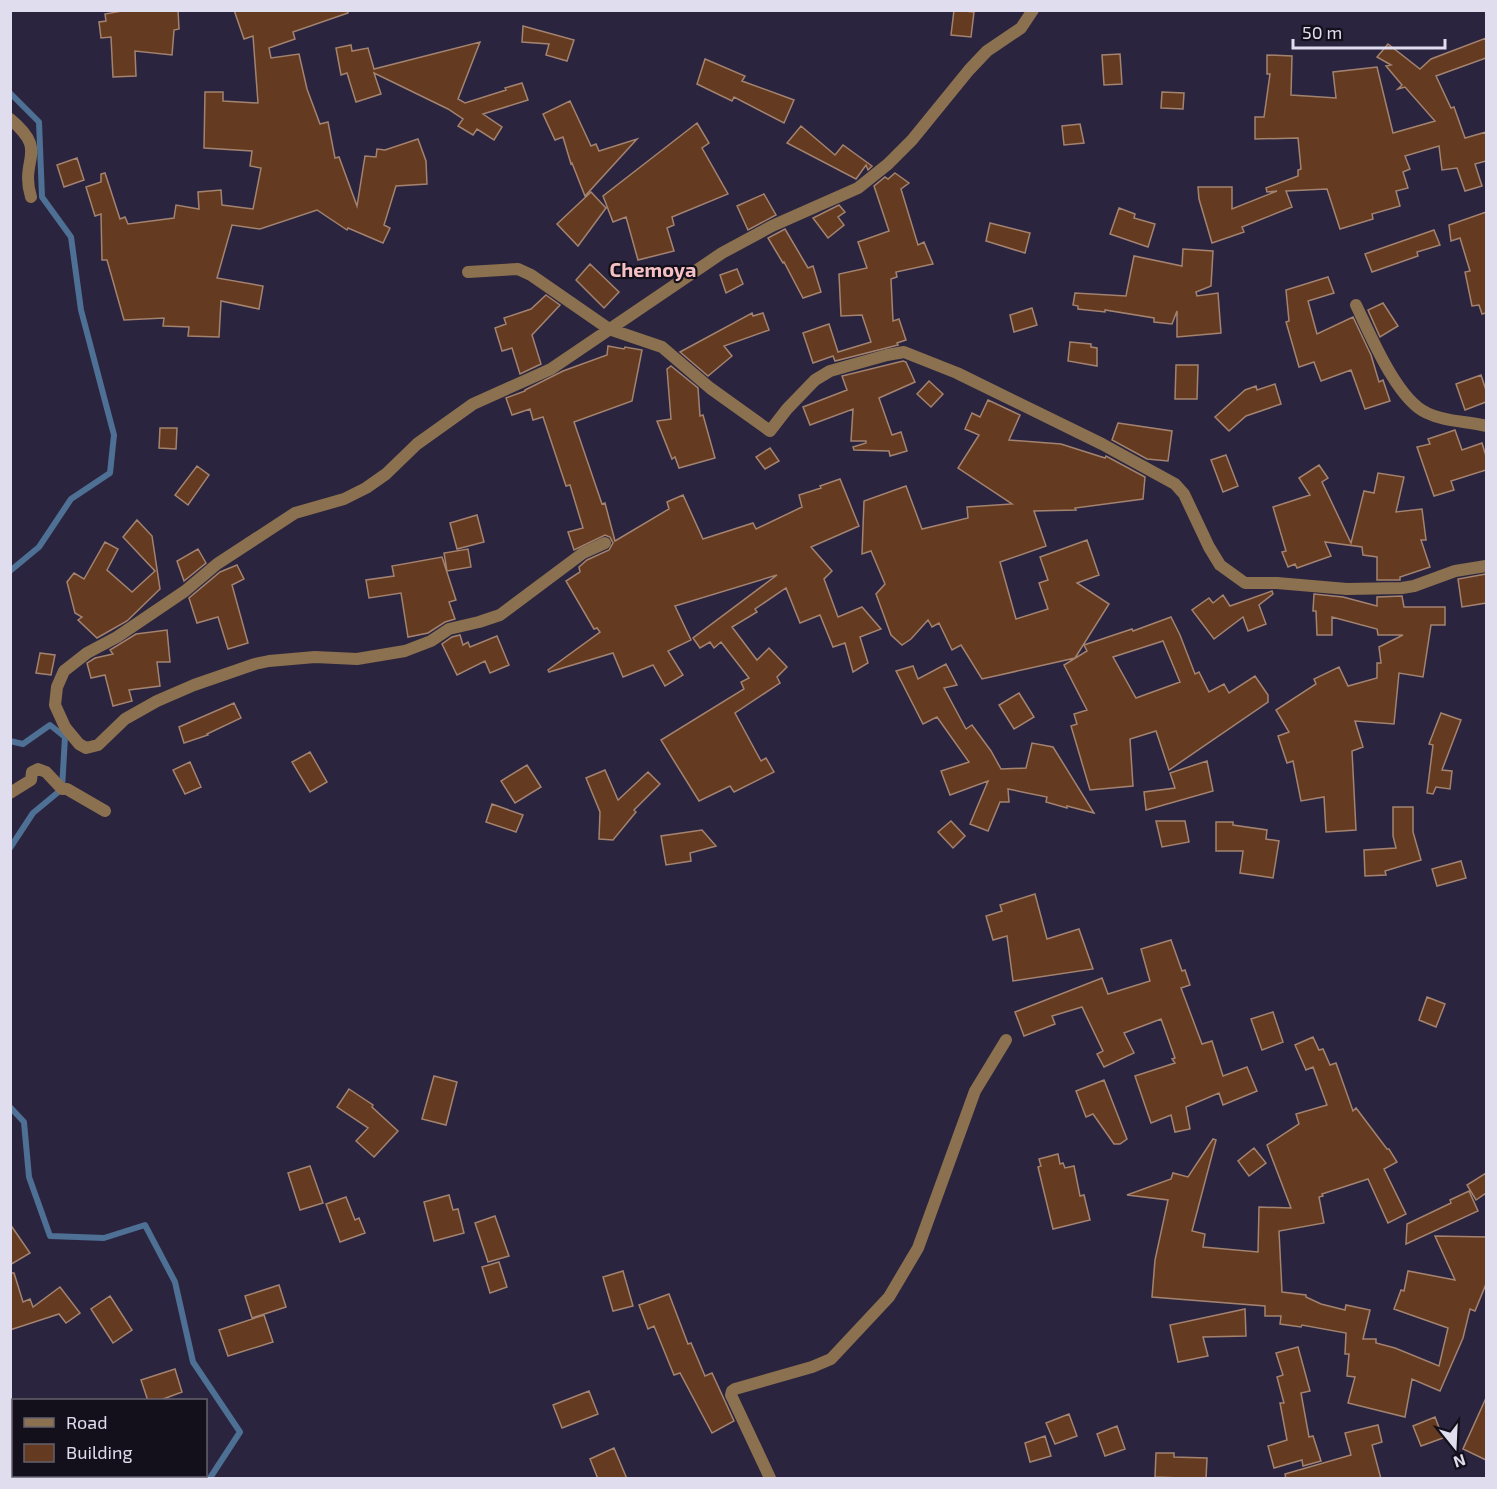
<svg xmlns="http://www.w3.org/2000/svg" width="1497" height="1489" font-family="'Exo 2',sans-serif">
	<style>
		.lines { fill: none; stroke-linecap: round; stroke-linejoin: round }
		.stream { stroke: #4d7094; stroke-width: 6 }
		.building { fill: #643b21; stroke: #a38370; stroke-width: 1.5; fill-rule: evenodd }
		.minor { stroke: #8b714f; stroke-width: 12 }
		.labels { text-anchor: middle; stroke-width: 4.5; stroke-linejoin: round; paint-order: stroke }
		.quarter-label { font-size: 20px; font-weight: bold; fill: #f4c0c4; stroke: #13101b }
	</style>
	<rect width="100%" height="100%" fill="#2b243e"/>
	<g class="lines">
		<path class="stream" d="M10 93 39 122 42 197 71 237 81 310 114 435 110 473 71 499 39 547 10 571
			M10 741 23 744 50 725 65 737 62 789 33 813 10 848
			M10 1107 24 1122 29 1177 50 1236 104 1238 145 1225 175 1282 193 1362 240 1432 210 1478"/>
	</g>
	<path class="building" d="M127 10H178L179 29 174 30 172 55 135 51 136 76 113 77 111 37 101 38 99 22 106 21 105 14Z
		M234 10H348V13L293 32 295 39 269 48 271 58 299 54 307 89 320 124 328 122 335 158 339 157 357 206 365 156 376 157 377 149 385 150 418 139 426 161 427 184 396 186 384 225 390 228 383 243 348 228 347 230 317 210 260 229 232 225 217 278 263 286 259 309 221 301 219 337 188 336 189 327 163 326 164 318 124 320 107 260H102L101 214 95 216 86 187 101 182V174L105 173 120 219 125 217 128 224 174 218 176 205 199 209 198 192 221 190 222 205 253 209 261 168 250 166 252 151 204 148 205 92H223V101L258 103 253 36 244 39Z
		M954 10 974 12 971 37 951 35Z
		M523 26 574 40 567 61 546 55 549 44 522 42Z
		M1486 38V58L1436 76 1451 108 1454 107 1465 138 1486 132V161L1475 164 1482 186 1465 191 1457 168 1442 170 1439 146 1405 156 1410 169 1403 172 1408 188 1396 191 1400 206 1372 214 1373 219 1340 229 1327 189 1286 191 1292 207 1242 227 1244 232 1212 243 1199 199 1198 187H1232V209L1277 191 1267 192 1266 188 1298 176V170L1301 169 1298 138 1255 139V117H1264L1270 74H1267V55L1292 56 1291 95 1336 98 1333 72 1377 67 1393 133 1435 121 1405 87 1398 89 1402 85 1386 66 1391 65 1377 57 1388 44 1420 69 1431 59Z
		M480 42 458 99 465 103 506 90 505 88 522 83 528 100 483 114 502 127 494 140 477 129 473 135 458 126 463 119 448 109 374 73 381 94 356 102 347 73 341 75 336 48 351 45 352 51 368 48 374 69Z
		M1120 54 1122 84 1104 85 1102 55Z
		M705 59 745 76 742 81 794 100 784 123 734 97 732 101 697 84Z
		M1162 92 1184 93 1183 109 1161 108Z
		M570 101 591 146 596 144 599 151 637 139 585 196 572 163 571 164 563 137 555 140 543 114Z
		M697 123 709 143 702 148 728 194 672 217 674 225 667 228 674 251 638 260 626 217 613 222 603 196Z
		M1080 124 1084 143 1064 145 1062 126Z
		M801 126 835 155 843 145 872 166 868 170 866 165 856 179 787 143Z
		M77 158 84 180 64 187 57 165Z
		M895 173 909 183 901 189 918 245 924 242 933 264 896 272 897 277 891 279 893 321 899 319 906 340 897 343 898 345 835 361 833 356 813 363 803 333 829 324 838 352 871 342 862 315 841 316 839 274 867 268 858 242 889 231 874 186 885 177 888 179Z
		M591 192 606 208 578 246 557 224Z
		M764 194 776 215 748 230 737 206Z
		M839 205 845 212 838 217 844 225 828 238 813 218Z
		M1119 208 1135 214 1134 218 1155 224 1148 247 1110 234Z
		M1486 212V313L1482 314 1479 305 1472 306 1465 272 1470 271 1460 238 1451 241 1449 225Z
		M990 223 1030 233 1025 253 986 241Z
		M785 229 808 268 813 266 821 292 803 298 784 262 783 263 768 238Z
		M1434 230 1440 245 1417 252 1418 256 1372 272 1365 254Z
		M1183 249 1213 251 1211 286 1196 292 1197 296 1218 293 1221 333 1177 337V311L1172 324 1154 322V318L1105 310V312L1078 309V306L1073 305 1075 293 1126 296 1134 256 1182 266Z
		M590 264 619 292 604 308 576 280Z
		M737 269 743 284 726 293 720 275Z
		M1328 277 1334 293 1308 301 1317 334 1353 317 1371 355 1379 382 1383 380 1390 401 1365 409 1351 370 1321 381 1314 362 1299 367 1286 322 1289 321 1286 290Z
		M546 295 560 305 532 335 541 364 520 374 512 348 502 351 495 328 506 324 504 318 531 309Z
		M1383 303 1398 326 1380 337 1368 310Z
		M1032 308 1037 325 1014 332 1010 315Z
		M752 313 753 316 763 313 769 330 724 346 732 356 708 376 680 352Z
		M1070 342 1091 344V347L1097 348V366L1068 361Z
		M608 346 624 349 625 347 642 350 632 401 574 422 602 504 605 503 615 541 669 509 667 502 683 495 703 539 753 523 756 529 802 507 799 495 821 488 820 486 840 479 859 526 811 547 832 571 824 579 838 617 862 607 881 629 860 637 868 663 853 672 845 643 833 647 820 615 800 623 786 588 755 609 757 612 732 627 757 660 769 648 787 667 777 677 780 683 735 713 761 761 766 758 774 772 734 792 730 786 699 801 661 740 744 689 741 682 749 678 721 642 714 648 710 642 700 648 693 638 777 575 675 606 691 640 668 651 683 675 665 686 653 665 623 677 613 653 549 672 548 670 600 632 597 628 594 629 566 581 580 572 579 567 587 560 609 550 613 543 610 537 605 535 574 550 568 532 583 528 570 485 566 486 543 417 533 420 530 409 512 415 506 398 525 391V390L563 371 607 355Z
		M903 361 906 362 915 382 879 398 892 435 901 432 907 451 890 456 889 451 854 450 853 447 866 443V441H851L853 409 810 425 803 407 847 390 842 376Z
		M1176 365H1198L1197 399H1175Z
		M671 366 698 388 700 416 703 415 715 458 679 468 675 457 672 459 657 421 671 419 667 369Z
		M1481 375 1486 390V402L1465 410 1456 384Z
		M929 381 943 394 931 407 917 394Z
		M1275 384 1281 404 1246 416 1229 431 1215 417 1245 390 1256 386 1257 390Z
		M988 400 1020 415 1009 440 1061 444 1105 458 1106 456 1145 477 1143 499 1075 508 1076 510 1034 511 1046 546 1000 562 1016 619 1048 609 1039 583 1048 580 1040 557 1087 540 1099 575 1077 583 1109 604 1075 658 982 679 961 645 952 650 939 623 932 627 928 620 911 639 902 645 891 635 876 594 885 584 871 551 862 554 864 501 906 486 922 529 968 518 967 507 1012 504 958 468 979 435 965 429 972 413 980 417Z
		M1118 423 1172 431 1168 461 1147 459 1112 440Z
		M160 428H177L176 449 159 448Z
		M1455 430 1462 450 1482 443 1486 456V470L1451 481 1454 490 1434 496 1417 447 1430 444 1428 439Z
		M770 448 779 461 765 469 756 457Z
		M1226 455 1238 486 1223 492 1211 460Z
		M1319 465 1328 478 1322 482 1351 543 1364 491 1374 493 1378 473 1404 477 1396 512 1422 509 1426 540H1421L1430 567 1400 577V580H1377V557L1363 555 1362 547 1325 542 1331 556 1297 568 1295 564 1288 567 1282 552 1286 551 1273 507 1310 495 1299 478Z
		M197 466 209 475 188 505 175 495Z
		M477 515 484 542 457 549 450 523Z
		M137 520 152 536 160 589 127 621 97 638 78 620 82 617 75 613 67 582 74 573 84 579 105 542 118 549 107 570 132 592 155 571 123 537Z
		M198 549 206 563 184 581 177 561Z
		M468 549 471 567 447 571 444 553Z
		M442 557 456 600 449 602 455 619 445 622 428 633 408 637 401 593 369 598 366 580 394 576 392 566Z
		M237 565 244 579 232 585 248 643 228 649 218 617 197 623 189 598 220 572Z
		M1486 574V603L1462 607 1458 579Z
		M1272 591 1273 594 1259 605 1266 624 1248 631 1243 617 1214 639 1192 610 1209 598 1213 603 1223 595 1230 606Z
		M1314 594 1343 597 1377 606V597L1402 596 1404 607H1445V625H1431L1423 677 1399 673 1394 724 1355 721 1363 747 1352 751 1356 830 1326 832 1324 797 1301 801 1293 761 1287 763 1278 736 1289 732 1276 710 1316 684 1314 679 1339 667 1348 686 1377 678V663H1381L1379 647 1403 635H1378L1377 629 1332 617V635H1317L1316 611H1313Z
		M1171 617 1180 635 1195 674 1199 672 1209 692 1224 684 1229 693 1255 676 1268 695V702L1169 770 1156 731 1130 739 1133 786 1090 790 1071 726 1077 724 1074 714 1087 710 1064 665 1087 651 1084 645 1132 629 1133 631ZM1163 641 1180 682 1136 698 1113 657Z
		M167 630 170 662H157L160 686 129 690 132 701 113 706 105 675 91 678 87 663 95 658 113 654 110 650 136 634Z
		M460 635 463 645 468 642 470 647 497 636 509 665 490 673 485 661 457 675 442 644 452 637Z
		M40 653 55 655 51 675 36 673Z
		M946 664 957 685 944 688 966 729 972 725 991 751 1001 769 1026 768 1032 743 1053 747 1094 813 1067 806V808L1046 802 1047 797 1008 789 1009 802H1000L988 831 970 824 988 781 950 795 941 771 969 762 937 717 923 724 896 671 913 666 918 679Z
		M1019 693 1034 717 1014 729 999 705Z
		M234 703 241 718 207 734 208 735 184 743 179 727Z
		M1441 713 1461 720 1442 770 1452 771 1450 789 1436 787 1433 794 1427 793 1433 745 1429 744Z
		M310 752 327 782 310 792 292 762Z
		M1207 761 1213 791 1146 810 1144 792 1175 788 1170 773Z
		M190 762 201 787 185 794 173 770Z
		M527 765 541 787 515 803 501 781Z
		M605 770 618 800 648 772 660 784 634 810 636 812 613 840 599 839 600 812 586 778Z
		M492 804 523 815 516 832 486 822Z
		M1393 807H1413V832L1421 860 1385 871 1386 875 1365 876 1364 850 1396 848 1393 836Z
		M951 821 965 836 953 848 938 832Z
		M1156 821H1185L1189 842 1162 847Z
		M1216 822H1233V825L1267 830 1266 839 1279 841 1273 878 1240 873 1243 851H1216Z
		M702 830 716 846 690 853 691 861 666 865 661 836Z
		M1461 861 1466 878 1437 886 1432 869Z
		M1035 894 1047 939 1079 929 1093 969 1013 981 1007 936 993 940 986 916 1002 911 1000 905Z
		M1171 940 1182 971 1185 970 1190 985 1181 988 1202 1044 1212 1041 1223 1076 1247 1067 1257 1091 1223 1105 1219 1093 1186 1107 1190 1129 1175 1132 1171 1115 1151 1123 1135 1076 1175 1063 1172 1059 1175 1058 1161 1019 1124 1033 1134 1053 1104 1067 1097 1054 1103 1051 1082 1007 1052 1016 1055 1024 1024 1036 1015 1012 1102 978 1108 994 1150 981 1141 949Z
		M1427 997 1445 1004 1436 1027 1419 1020Z
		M1273 1012 1283 1042 1262 1050 1251 1019Z
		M1313 1037 1319 1050 1323 1049 1330 1065 1336 1063 1353 1111 1356 1108 1387 1149H1389L1397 1162 1384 1169 1406 1214 1388 1223 1368 1179 1322 1194 1323 1196 1319 1197 1324 1223 1279 1231 1282 1292 1306 1295V1297L1321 1304 1345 1310 1346 1305 1370 1310 1363 1339H1376V1343L1395 1348 1439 1366 1448 1328 1394 1309 1401 1290 1404 1291 1408 1271 1455 1280 1435 1236 1486 1237V1284L1475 1311 1470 1309 1463 1338 1440 1391 1412 1379 1405 1417 1348 1403 1355 1377 1347 1376 1349 1354H1345L1346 1333 1302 1325 1301 1327 1280 1324 1281 1316H1265V1306L1152 1297 1155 1260 1168 1200 1127 1195 1171 1179 1173 1173 1188 1177 1213 1139 1216 1140 1192 1231 1205 1234 1203 1247 1258 1252 1259 1207 1291 1208 1267 1145 1299 1124 1296 1114 1327 1105 1313 1067 1306 1070 1295 1045Z
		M434 1076 457 1082 446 1125 422 1119Z
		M1104 1080 1127 1139 1120 1144H1114L1093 1114 1086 1117 1076 1091Z
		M349 1089 373 1105 372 1107 398 1131 374 1157 356 1141 368 1128 337 1107Z
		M1254 1148 1266 1163 1249 1176 1238 1161Z
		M1058 1154 1060 1164 1063 1163 1065 1168 1074 1166 1080 1196 1084 1195 1090 1220 1053 1229 1038 1167 1041 1166 1039 1159Z
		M310 1166 323 1203 300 1210 288 1173Z
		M1486 1173V1193L1476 1200 1467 1185Z
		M1469 1191 1478 1211 1406 1244 1407 1224 1451 1203 1450 1200Z
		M449 1195 453 1210 458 1209 464 1233 434 1241 424 1202Z
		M346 1197 355 1220 359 1218 365 1233 340 1242 326 1204Z
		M495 1216 509 1256 488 1262 475 1223Z
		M10 1224 30 1253 10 1265Z
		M499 1262 507 1287 490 1293 482 1267Z
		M623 1271 633 1306 613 1311 603 1277Z
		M10 1273H14L23 1302 30 1299 33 1307 60 1287 80 1313 66 1323 59 1314 10 1330Z
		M279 1285 286 1307 252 1318 245 1296Z
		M669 1294 688 1344 691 1343 705 1376 712 1373 734 1421 712 1433 680 1373 674 1375 654 1326 648 1329 639 1305Z
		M110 1296 132 1330 113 1343 91 1309Z
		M1245 1309 1246 1336 1203 1337 1208 1356 1178 1362 1170 1325Z
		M264 1315 273 1342 228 1356 219 1330Z
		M1298 1347 1310 1391 1301 1393 1309 1437 1313 1436 1321 1461 1303 1466 1302 1460 1274 1468 1268 1446 1287 1440 1280 1403H1284L1277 1377 1283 1375 1276 1353Z
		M175 1369 182 1392 158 1401H148L141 1380Z
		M589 1391 598 1414 562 1428 553 1405Z
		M1486 1398V1460L1463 1449Z
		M1069 1414 1077 1436 1055 1444 1046 1423Z
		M1435 1417 1443 1438 1421 1446 1413 1426Z
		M1378 1425 1382 1442 1372 1445 1381 1479H1286L1285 1474 1351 1455 1345 1433Z
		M1117 1426 1125 1449 1105 1456 1097 1434Z
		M1045 1436 1051 1456 1030 1462 1025 1443Z
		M614 1448 627 1479H598L590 1459Z
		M1156 1453H1174V1457L1207 1458 1206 1479 1155 1477Z"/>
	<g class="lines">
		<path class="minor" d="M10 119C50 152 19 158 31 197
			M468 272 518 269 531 275 609 329 662 347 710 388 770 431 787 409 815 380 830 371 887 355 904 352 957 373 1102 444 1175 484 1184 494 1209 547 1220 565 1245 583H1277L1347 589 1402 588 1414 586 1455 571 1486 566
			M1356 305C1370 334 1397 400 1427 413 1445 422 1467 421 1486 426
			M605 543 583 553 500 615 479 622 449 629 431 641 405 651 357 659 315 657 269 661 255 664 194 685 157 701 125 719 98 745 86 748 79 744 65 727 55 705 57 687 64 671 87 653 117 637 185 591 217 564 295 513 344 499 366 488 386 474 417 444 473 404 551 369 722 253 772 226 858 188 888 164 912 140 969 70 987 51 1021 28 1033 10
			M10 793 31 780 32 772 38 769 46 772 62 789H67L105 811
			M770 1478 731 1395 732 1391 735 1389 812 1367 831 1359 889 1297 918 1248 975 1091 1006 1040"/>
	</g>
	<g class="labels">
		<g class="quarter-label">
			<text x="653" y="277">Chemoya</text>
		</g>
	</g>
	<rect width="1497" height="1489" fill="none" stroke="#e0ddee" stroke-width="24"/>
	<rect x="12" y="1399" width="195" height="78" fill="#13101b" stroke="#65626f" stroke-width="1.5"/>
	<rect x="24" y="1418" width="30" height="9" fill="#8b714f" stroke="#65626f" stroke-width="1.5"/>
	<text x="66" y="1429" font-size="18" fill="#e0ddee">Road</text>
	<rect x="24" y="1444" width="30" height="18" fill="#643b21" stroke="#65626f" stroke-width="1.5"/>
	<text x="66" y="1459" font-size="18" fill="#e0ddee">Building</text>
	<g transform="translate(1455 1447) rotate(162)" stroke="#13101b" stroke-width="4.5" paint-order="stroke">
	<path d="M0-4.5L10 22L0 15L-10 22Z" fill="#e0ddee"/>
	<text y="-9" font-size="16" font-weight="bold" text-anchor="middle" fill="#e0ddee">N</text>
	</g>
	<path d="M1293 39v9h152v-9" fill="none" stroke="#e0ddee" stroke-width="3"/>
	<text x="1302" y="39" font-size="18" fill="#e0ddee" stroke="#13101b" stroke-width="4.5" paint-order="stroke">50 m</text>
</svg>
